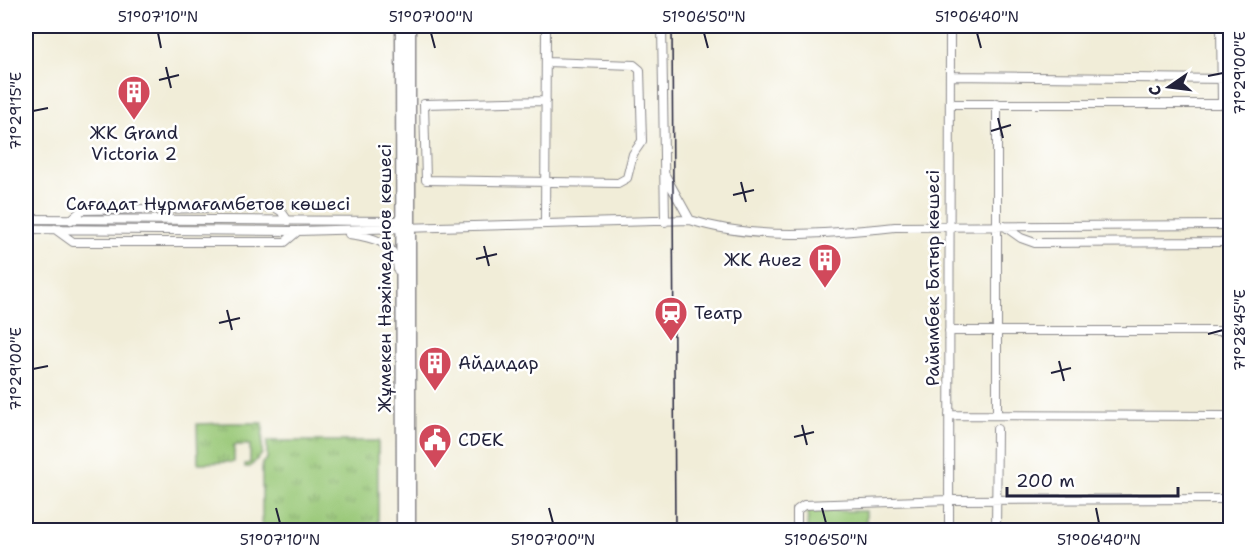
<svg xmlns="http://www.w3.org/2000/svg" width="1256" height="556" font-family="'Shantell Sans',sans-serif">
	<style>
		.grass { fill: url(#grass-tufts); stroke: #5e7559; stroke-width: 1.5 }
		.garden { fill: #99c877; stroke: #5e7559; stroke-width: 1.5 }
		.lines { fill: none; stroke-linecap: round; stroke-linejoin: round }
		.minor-casing { stroke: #8a888a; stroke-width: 10 }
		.major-casing { stroke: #8a888a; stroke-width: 13 }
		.minor { stroke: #fff; stroke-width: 8 }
		.major { stroke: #fff; stroke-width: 10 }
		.tram { stroke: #22223b; stroke-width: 1.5 }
		.ticks { fill: none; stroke: #22223b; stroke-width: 2 }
		.labels { text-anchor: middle; stroke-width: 5; stroke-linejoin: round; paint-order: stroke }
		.poi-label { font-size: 18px; fill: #22223b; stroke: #fff; text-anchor: start }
		.street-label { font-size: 18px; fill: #22223b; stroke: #fff }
		.neatline { fill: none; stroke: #22223b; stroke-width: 2 }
		.ticks-label { font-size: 15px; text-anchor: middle; fill: #22223b }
	</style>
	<defs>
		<pattern id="grass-tufts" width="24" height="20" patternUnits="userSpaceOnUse" patternTransform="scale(1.5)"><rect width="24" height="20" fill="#99c877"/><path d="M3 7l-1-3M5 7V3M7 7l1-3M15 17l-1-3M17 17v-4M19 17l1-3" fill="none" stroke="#7ca263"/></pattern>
	</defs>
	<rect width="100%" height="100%" fill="#fff"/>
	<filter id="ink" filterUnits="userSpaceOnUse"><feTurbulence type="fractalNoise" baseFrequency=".0167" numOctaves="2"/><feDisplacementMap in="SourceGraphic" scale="12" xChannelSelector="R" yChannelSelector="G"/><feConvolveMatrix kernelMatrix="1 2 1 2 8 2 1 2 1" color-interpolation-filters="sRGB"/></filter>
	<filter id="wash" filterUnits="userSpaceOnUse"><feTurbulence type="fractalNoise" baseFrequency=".008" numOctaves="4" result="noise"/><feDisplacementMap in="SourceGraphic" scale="24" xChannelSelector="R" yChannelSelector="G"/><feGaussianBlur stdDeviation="1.35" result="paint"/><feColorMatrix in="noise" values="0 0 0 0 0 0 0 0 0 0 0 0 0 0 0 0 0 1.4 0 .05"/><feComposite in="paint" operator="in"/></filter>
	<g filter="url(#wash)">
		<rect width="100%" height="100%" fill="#f1edd8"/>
		<path class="grass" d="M227 423H263L262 454 250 467H245V464L250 463V445H234V462L198 463 197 424Z
			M267 441H378V530H262V463L267 459Z"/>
		<path class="garden" d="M808 511H866V530H807Z"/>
	</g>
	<g filter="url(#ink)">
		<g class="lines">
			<g class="minor-casing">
				<path id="minor" d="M662 26 665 222
					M1221 26 1222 104
					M950 76 1230 79
					M546 101 424 104 426 180 618 183 627 178 633 154 642 141 640 70 634 65 546 62
					M950 104H1230
					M665 175 690 220
					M26 219 405 221
					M71 220 82 210 274 207 281 211 288 221
					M545 223 546 26
					M1004 226 1021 238 1035 243 1222 242 1230 237
					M26 229 298 231 690 220C754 241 829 234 895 227L1230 225
					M55 229 73 242H285L298 231
					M349 234C372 237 397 242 398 270
					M949 331H1230
					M949 415 1230 416
					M997 415V103
					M797 530V510L804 505 949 500 1230 499
					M949 530 950 26
					M996 530 997 429"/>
			</g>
			<g class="major-casing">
				<path id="major" d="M401 26 402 530
					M410 26V530"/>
			</g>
			<use href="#minor" class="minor"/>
			<use href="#major" class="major"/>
			<path class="tram" d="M672 26 675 530"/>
		</g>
	</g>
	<path class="ticks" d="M158 33 161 48M431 33 435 48M704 33 708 48M977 33 981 48M166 67 171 88M1208 76 1223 73M159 80 179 75M33 111 48 108M998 118 1003 138M991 131 1011 125M741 182 746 202M733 195 754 190M484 246 489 266M476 259 497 254M227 310 232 330M219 323 240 318M1208 334 1223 330M1059 361 1064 381M33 369 48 366M1051 373 1071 368M802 425 807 445M794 437 814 432M276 508 280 523M549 508 553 523M822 508 826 523M1096 508 1099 523"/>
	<defs>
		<g id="building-pin" transform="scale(1.725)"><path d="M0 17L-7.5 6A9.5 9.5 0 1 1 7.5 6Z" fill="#d1495b" stroke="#fff"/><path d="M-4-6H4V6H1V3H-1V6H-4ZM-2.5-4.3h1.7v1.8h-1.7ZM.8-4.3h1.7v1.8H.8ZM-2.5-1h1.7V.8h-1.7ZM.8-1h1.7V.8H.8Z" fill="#fff"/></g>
		<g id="station-pin" transform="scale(1.725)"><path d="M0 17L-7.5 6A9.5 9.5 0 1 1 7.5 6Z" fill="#d1495b" stroke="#fff"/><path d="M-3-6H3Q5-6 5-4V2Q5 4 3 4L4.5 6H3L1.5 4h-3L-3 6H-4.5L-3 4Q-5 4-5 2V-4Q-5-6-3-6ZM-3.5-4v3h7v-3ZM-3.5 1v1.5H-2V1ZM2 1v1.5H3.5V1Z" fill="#fff"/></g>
		<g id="civic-pin" transform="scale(1.725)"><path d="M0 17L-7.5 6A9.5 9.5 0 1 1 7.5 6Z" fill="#d1495b" stroke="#fff"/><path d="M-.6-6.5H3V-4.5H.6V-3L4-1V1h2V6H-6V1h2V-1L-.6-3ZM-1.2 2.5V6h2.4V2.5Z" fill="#fff"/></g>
	</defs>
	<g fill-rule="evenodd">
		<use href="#building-pin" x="134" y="92"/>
		<use href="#building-pin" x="825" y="260"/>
		<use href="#station-pin" x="671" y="313"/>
		<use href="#building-pin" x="435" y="363"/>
		<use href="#civic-pin" x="435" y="440"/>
	</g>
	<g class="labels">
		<g class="poi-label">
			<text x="134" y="139" text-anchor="middle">ЖК Grand<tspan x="134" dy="21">Victoria 2</tspan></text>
			<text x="802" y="266" text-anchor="end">ЖК Auez</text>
			<text x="694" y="319">Театр</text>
			<text x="458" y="369">Айдидар</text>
			<text x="458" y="446">CDEK</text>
		</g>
		<g class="street-label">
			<text x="208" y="210">Сағадат Нұрмағамбетов көшесі</text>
			<text transform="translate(385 278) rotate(-90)" y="6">Жұмекен Нәжімеденов көшесі</text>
			<text transform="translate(933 278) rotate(-90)" y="6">Райымбек Батыр көшесі</text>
		</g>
	</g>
	<rect width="1256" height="556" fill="none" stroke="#fff" stroke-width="66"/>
	<g transform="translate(1169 87) rotate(256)" stroke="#ffffff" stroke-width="4.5" paint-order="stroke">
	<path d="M0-4.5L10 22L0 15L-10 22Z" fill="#22223b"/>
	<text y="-9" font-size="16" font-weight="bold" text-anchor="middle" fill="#22223b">С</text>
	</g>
	<path d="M1007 487v9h171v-9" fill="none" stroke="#22223b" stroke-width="3"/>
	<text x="1016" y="487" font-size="18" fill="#22223b" stroke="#ffffff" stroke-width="4.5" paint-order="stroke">200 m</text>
	<rect x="33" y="33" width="1190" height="490" class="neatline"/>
	<g class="ticks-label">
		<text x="158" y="22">51°07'10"N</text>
		<text x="431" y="22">51°07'00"N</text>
		<text x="704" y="22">51°06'50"N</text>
		<text x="977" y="22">51°06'40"N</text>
		<text transform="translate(1240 73) rotate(-90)" y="5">71°29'00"E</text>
		<text transform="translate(16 111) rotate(-90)" y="5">71°29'15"E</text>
		<text transform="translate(1240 330) rotate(-90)" y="5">71°28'45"E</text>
		<text transform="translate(16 369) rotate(-90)" y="5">71°29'00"E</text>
		<text x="280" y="545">51°07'10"N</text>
		<text x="553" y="545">51°07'00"N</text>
		<text x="826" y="545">51°06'50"N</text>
		<text x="1099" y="545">51°06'40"N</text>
	</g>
</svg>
